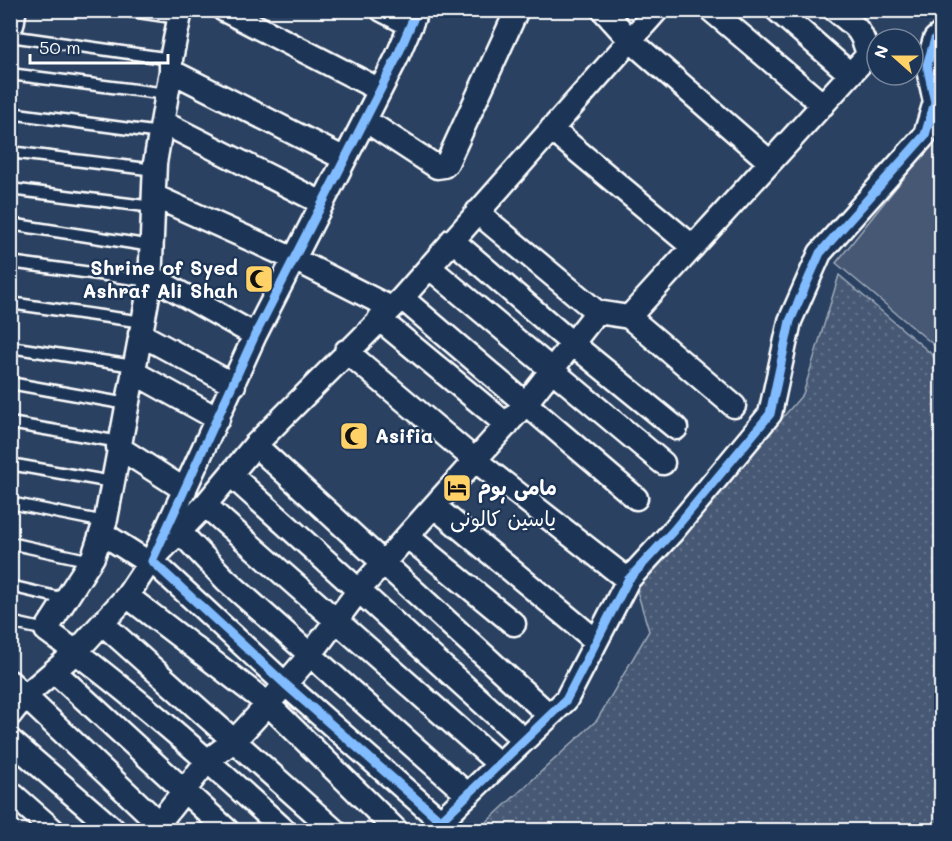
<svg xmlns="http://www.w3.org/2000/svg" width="952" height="841" font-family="Mali,'Playpen Sans Arabic',sans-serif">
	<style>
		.green { fill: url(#green-dots); stroke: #a2acba; stroke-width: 1.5 }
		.pitch { fill: #465975; stroke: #a2acba; stroke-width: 1.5 }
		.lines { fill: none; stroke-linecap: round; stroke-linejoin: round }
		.service-casing { stroke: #fff; stroke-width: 15 }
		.minor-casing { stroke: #fff; stroke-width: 27 }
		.tertiary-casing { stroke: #fff; stroke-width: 32 }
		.service { stroke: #1d3557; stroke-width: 10 }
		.minor { stroke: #1d3557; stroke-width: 22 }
		.tertiary { stroke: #1d3557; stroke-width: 27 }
		.cycleway-casing { stroke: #1d3557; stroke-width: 13 }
		.cycleway { stroke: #80bcff; stroke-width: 9 }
		.labels { text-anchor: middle; stroke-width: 4.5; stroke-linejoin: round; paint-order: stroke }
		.poi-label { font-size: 20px; font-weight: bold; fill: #fff; stroke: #1d3557; text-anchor: start }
		.neighbourhood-label { font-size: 21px; fill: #fff; stroke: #1d3557 }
	</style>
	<defs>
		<pattern id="green-dots" width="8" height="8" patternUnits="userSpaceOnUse" patternTransform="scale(1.5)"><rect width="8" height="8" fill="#465975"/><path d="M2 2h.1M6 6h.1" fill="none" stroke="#62728a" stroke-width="1.8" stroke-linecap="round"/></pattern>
	</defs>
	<rect width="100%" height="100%" fill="#2a4161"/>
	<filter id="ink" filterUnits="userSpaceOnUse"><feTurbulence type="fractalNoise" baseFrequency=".0167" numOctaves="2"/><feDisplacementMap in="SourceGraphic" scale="12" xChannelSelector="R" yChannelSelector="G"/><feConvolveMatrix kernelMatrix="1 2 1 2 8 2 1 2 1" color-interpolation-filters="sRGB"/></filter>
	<g filter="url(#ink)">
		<path class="green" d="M839 275 941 362V830H478L597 720 649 631 636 588 803 394Z"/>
		<path class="pitch" d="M941 131V351L836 263Z"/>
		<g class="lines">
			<g class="service-casing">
				<path id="service" d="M124 10 179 18
					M10 36 171 59
					M10 74 167 94
					M10 113 160 133
					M10 152 155 170
					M10 189 153 207
					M10 224 152 246
					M10 262 150 281
					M10 303 143 322
					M10 347 134 366
					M10 383 127 404
					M10 423 120 442
					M10 464 112 482
					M10 503 105 522
					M10 543 91 561
					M10 586 65 599
					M10 622 46 630"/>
			</g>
			<g class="minor-casing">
				<path id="minor" d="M181 10 171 59V71L155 163 150 285 106 519 93 557 46 630C130 691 208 760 284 830
					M224 10 380 90
					M382 10 411 25
					M417 10 397 57 255 335 152 561 285 684 441 821
					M603 10 630 40 770 162
					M711 10 823 105
					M777 10 850 74
					M835 10C856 27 861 28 868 55
					M171 71 345 159
					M365 120 437 167 444 166 447 163 517 10
					M162 122 322 203
					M551 129 693 247
					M154 196 294 259 391 308
					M477 212 597 312
					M452 240 574 345 676 428
					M429 267 663 463
					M150 276 255 335
					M402 298 636 498
					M629 317 868 55 877 61
					M379 319 507 425
					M140 334 234 385
					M346 351 476 461 628 580
					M133 372 218 419
					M255 445 549 715
					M118 447 185 490
					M231 475 524 740
					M205 505 499 764
					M435 507 595 640
					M180 532 226 580 468 795
					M102 533 149 563
					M408 537 514 624
					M127 596 268 704 396 830
					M102 623 334 830
					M54 671 227 830
					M10 682 166 830
					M10 715 25 696 76 652 127 596 149 563 205 505 255 445 402 298 657 10
					M10 740 114 830
					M10 792 53 830
					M149 830 158 824 208 760 235 740 268 704 311 654 359 590 526 403 597 312 629 317 734 406
					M431 830 566 700 628 580 673 531 770 414 790 321 820 253 925 135 935 102 927 65 935 39 942 33"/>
			</g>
			<g class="tertiary-casing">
				<path id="tertiary" d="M10 23 12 10"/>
			</g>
			<use href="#service" class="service"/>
			<use href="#minor" class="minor"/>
			<use href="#tertiary" class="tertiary"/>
			<g class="cycleway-casing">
				<path id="cycleway" d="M417 10 397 57 255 335 152 561 285 684 441 821
					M431 830 566 700 628 580 673 531 770 414 790 321 820 253 925 135 935 102 927 65 935 39 942 33"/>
			</g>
			<use href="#cycleway" class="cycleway"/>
		</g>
	</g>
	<defs>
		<g id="mosque-square" transform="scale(1.5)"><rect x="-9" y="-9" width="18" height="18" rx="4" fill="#ffd166" stroke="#1d3557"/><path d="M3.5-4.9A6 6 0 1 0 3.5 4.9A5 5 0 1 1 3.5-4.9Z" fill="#111"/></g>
		<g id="hotel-square" transform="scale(1.5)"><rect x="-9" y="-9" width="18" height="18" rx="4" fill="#ffd166" stroke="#1d3557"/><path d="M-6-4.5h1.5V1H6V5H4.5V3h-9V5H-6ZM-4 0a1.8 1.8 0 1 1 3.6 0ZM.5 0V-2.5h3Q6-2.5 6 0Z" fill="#111"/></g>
	</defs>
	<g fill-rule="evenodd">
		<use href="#mosque-square" x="259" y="279"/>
		<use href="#mosque-square" x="354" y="436"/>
		<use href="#hotel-square" x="457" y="488"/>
	</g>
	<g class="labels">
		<g class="poi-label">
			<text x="238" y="275" text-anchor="end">Shrine of Syed<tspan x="238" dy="23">Ashraf Ali Shah</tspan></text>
			<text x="375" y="443">Asifia</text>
			<text x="478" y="495">مامی ہوم</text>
		</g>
		<g class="neighbourhood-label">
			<text x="503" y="526">یاسین کالونی</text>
		</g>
	</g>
	<rect width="952" height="841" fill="none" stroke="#1d3557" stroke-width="36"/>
	<rect x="18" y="18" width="916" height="805" fill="none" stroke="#fff" stroke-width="2" filter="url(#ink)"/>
	<g transform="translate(895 57) rotate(291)"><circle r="28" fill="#1d3557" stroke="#77869a" stroke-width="1.5"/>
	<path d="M0-4.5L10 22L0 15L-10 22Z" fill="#ffd166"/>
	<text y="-9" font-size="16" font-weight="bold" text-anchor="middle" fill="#ffffff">N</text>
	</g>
	<path d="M30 54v9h138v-9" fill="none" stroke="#ffffff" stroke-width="3"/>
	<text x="39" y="54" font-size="18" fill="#ffffff" stroke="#1d3557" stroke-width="4.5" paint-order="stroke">50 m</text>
</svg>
